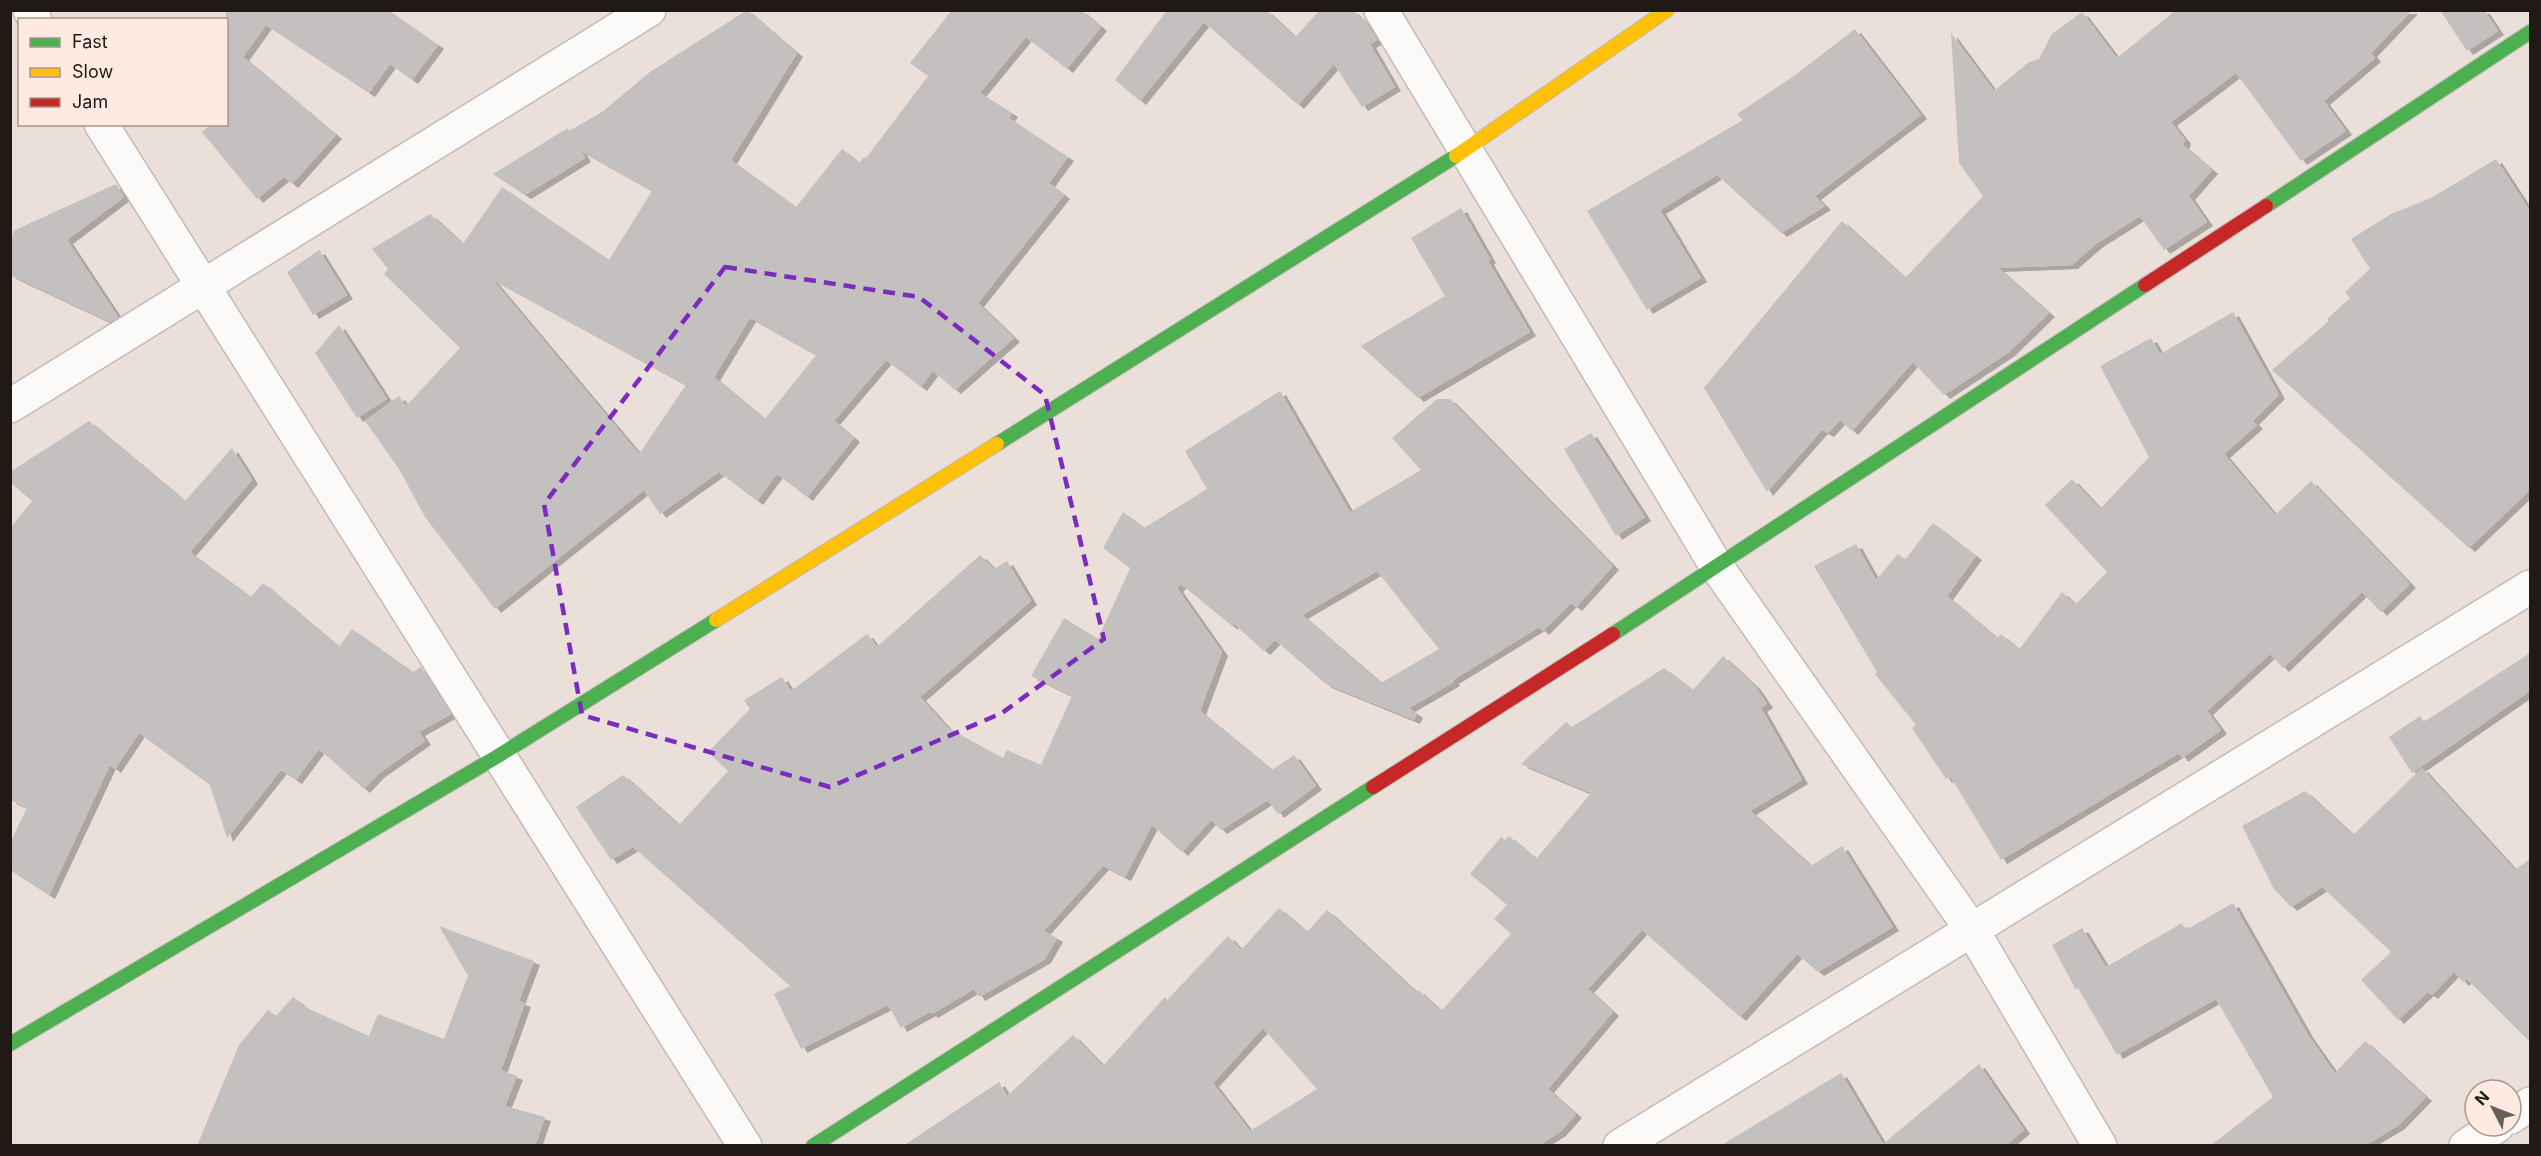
<svg xmlns="http://www.w3.org/2000/svg" width="2541" height="1156" font-family="Inter,sans-serif">
	<style>
		.building { fill: #c5c0c0; fill-rule: evenodd; filter: url(#shadow) }
		.lines { fill: none; stroke-linecap: round; stroke-linejoin: round }
		.street-casing { stroke: #c3bab6; stroke-width: 36 }
		.fast-casing { stroke: #c3bab6; stroke-width: 16 }
		.slow-casing { stroke: #c3bab6; stroke-width: 16 }
		.jam-casing { stroke: #c3bab6; stroke-width: 16 }
		.street { stroke: #fcfaf9; stroke-width: 33 }
		.fast { stroke: #4caf50; stroke-width: 14 }
		.slow { stroke: #ffc107; stroke-width: 14 }
		.jam { stroke: #c62828; stroke-width: 14 }
		.marked { fill: none; stroke: #7b2cbf; stroke-width: 4.5; stroke-dasharray: 12 8; stroke-linejoin: round }
	</style>
	<defs>
		<filter id="shadow"><feDropShadow dx="6" dy="4" stdDeviation="0" flood-color="#0004"/></filter>
	</defs>
	<rect width="100%" height="100%" fill="#eadfd9"/>
	<path class="building" d="M226 10H388L438 45 412 80 390 64 369 93 266 25 243 57 336 135 292 184 284 177 257 199 202 132 211 124H226Z
		M747 10 797 53 731 160 796 207 842 149 859 163 864 157 866 158 928 76 910 63 952 10H1081L1101 27 1067 69 1026 37 980 93 1012 113 1009 118 1068 157 1049 183 1064 195 978 303 1014 338 955 390 933 371 921 387 886 360 834 421 854 438 807 497 777 474 757 501 719 472 660 514 644 490 495 609 425 517 399 469 365 421 399 396 406 406 460 348 384 274 388 269 372 249 430 214 463 244 502 187 609 260 652 191 581 151 585 158 525 195 493 174 568 128 569 131 602 112 650 72ZM492 279 686 385 639 454ZM750 318 816 355 765 419 714 377Z
		M1167 10H1266L1295 37 1320 10H1352L1368 25 1377 40 1370 44 1395 87 1362 107 1334 64 1298 105 1204 22 1140 101 1115 80Z
		M2176 10H2412L2371 53 2375 58 2324 101 2346 131 2301 161 2236 73 2171 122 2185 140 2183 145 2212 170 2189 196 2207 222 2164 250 2140 216 2096 244 2072 265 1998 268 2049 313 2009 352 1944 395 1913 362 1852 431 1840 420 1828 433 1822 430 1767 492 1704 388 1842 221 1905 278 1983 196 1959 163 1951 33 1994 91 2029 62 2039 59 2052 34 2082 12 2117 58Z
		M2440 10H2484L2498 31 2467 51Z
		M1855 29 1921 115 1815 196 1825 206 1781 233 1717 175 1660 210 1701 278 1647 310 1587 211 1743 120 1737 114 1794 76Z
		M2496 159 2530 211V490L2469 548 2272 370 2329 321 2327 319 2350 298 2345 292 2370 269 2351 239 2391 214 2431 198Z
		M116 184 124 197 67 240 118 317 110 322 10 275V240L15 230Z
		M1461 208 1490 259 1488 261 1530 332 1418 398 1361 346 1445 296 1411 238Z
		M319 250 347 295 313 315 287 272Z
		M2233 312 2279 395 2253 421 2257 425 2224 454 2275 515 2311 481 2410 584 2381 612 2362 592 2283 668 2270 654 2207 711 2221 730 2182 758 2179 753 2001 860 1950 776 1946 779 1912 728 1916 725 1875 674 1877 672 1814 566 1856 544 1876 580 1898 554 1905 560 1933 523 1976 556 1947 596 1997 638 2001 634 2019 650 2062 592 2075 605 2107 572 2045 505 2072 479 2100 509 2149 457 2100 366 2151 338 2160 354Z
		M339 325 387 399 357 418 315 353Z
		M1280 391 1350 512 1421 470 1392 438 1437 399H1450L1613 566 1576 607 1571 603 1543 631 1539 627 1453 680 1454 682 1409 708 1417 714 1414 720 1326 684 1275 640 1264 651 1233 623 1232 626 1181 584 1177 588 1222 652 1200 711 1272 770 1294 755 1316 786 1278 814 1268 800 1221 830 1211 820 1182 852 1152 825 1125 877 1103 866 1044 931 1057 938 1045 959 979 997 974 989 932 1014 930 1012 901 1028 888 1005 801 1049 774 994 790 986 633 847 611 860 576 807 623 775 679 825 728 771 708 752 750 709 744 700 782 677 791 691 867 634 877 647 980 555 994 569 1007 561 1031 601 920 697 948 728 1003 758 1007 750 1041 765 1072 696 1031 676 1064 618 1098 639 1130 568 1103 548 1123 512 1144 528 1207 489 1185 451ZM1377 571 1439 649 1381 683 1302 615Z
		M89 421 185 501 232 448 252 480 190 552 251 597 263 583 339 647 352 629 413 672 421 667 451 714 419 732 425 741 378 774 364 789 319 749 296 780 281 770 227 838 210 785 139 733 115 769 110 765 49 895 10 870V843L27 808 10 800V528L32 501 10 482V472Z
		M1591 433 1645 517 1616 536 1564 449Z
		M2530 653V691L2412 773 2389 737 2420 716 2424 722Z
		M1723 656 1755 686 1767 704 1761 708 1802 780 1750 811 1811 866 1842 846 1893 927 1818 972 1797 954 1740 1017 1642 930 1588 989 1613 1012 1548 1089 1576 1114 1560 1132 1538 1146H903L999 1082 1007 1096 1073 1035 1103 1066 1165 997 1167 1000 1228 936 1241 950 1279 908 1307 932 1327 910 1416 992 1418 990 1441 1011 1511 934 1494 919 1507 905 1470 874 1501 837 1505 840 1509 836 1536 859 1591 793 1521 764 1566 722 1572 727 1664 668 1693 690ZM1263 1028 1317 1089 1250 1131 1213 1083Z
		M2422 768 2515 870 2530 859V1042L2467 979 2463 982 2454 972 2432 995 2428 992 2398 1020 2361 980 2391 952 2322 887 2291 907 2274 889 2242 826 2305 791 2353 835Z
		M2233 903 2308 1035 2335 1073 2365 1041 2426 1097 2399 1125 2364 1146H2210L2273 1097 2216 999 2117 1055 2078 988 2076 990 2052 945 2082 928 2106 967 2182 923 2186 930Z
		M439 926 534 961 519 1001 525 1003 501 1070 517 1076 505 1106 545 1117 535 1146H197L239 1045 268 1010 276 1016 293 997 307 1008 369 1036 378 1014 444 1039 468 976Z
		M1979 1064 2024 1130 2005 1146H1720L1841 1073 1883 1144Z"/>
	<g class="lines">
		<g class="street-casing">
			<path id="street" d="M30 10 35 20
				M1381 10 1717 567 1972 930 2100 1146
				M101 124 745 1146
				M10 406 649 10
				M2511 1117 2530 1104
				M1620 1146 2530 587
				M2466 1146 2497 1126"/>
		</g>
		<g class="fast-casing">
			<path id="fast" d="M2266 206 2530 32
				M997 444 1456 156
				M1613 634 2145 285
				M10 1044 498 756 716 620
				M813 1146 1373 787"/>
		</g>
		<g class="slow-casing">
			<path id="slow" d="M1456 156 1667 10
				M716 620 997 444"/>
		</g>
		<g class="jam-casing">
			<path id="jam" d="M2145 285 2266 206
				M1373 787 1613 634"/>
		</g>
		<use href="#street" class="street"/>
		<use href="#fast" class="fast"/>
		<use href="#slow" class="slow"/>
		<use href="#jam" class="jam"/>
	</g>
	<path class="marked" d="M725 267 919 297 1045 395 1104 639 1002 713 830 787 582 715 544 504Z"/>
	<rect width="2541" height="1156" fill="none" stroke="#201915" stroke-width="24"/>
	<rect x="18" y="18" width="210" height="108" fill="#feeae0" stroke="#a5968f" stroke-width="1.5"/>
	<rect x="30" y="38" width="30" height="9" fill="#4caf50" stroke="#a5968f" stroke-width="1.5"/>
	<text x="72" y="48" font-size="18" fill="#201915">Fast</text>
	<rect x="30" y="68" width="30" height="9" fill="#ffc107" stroke="#a5968f" stroke-width="1.5"/>
	<text x="72" y="78" font-size="18" fill="#201915">Slow</text>
	<rect x="30" y="98" width="30" height="9" fill="#c62828" stroke="#a5968f" stroke-width="1.5"/>
	<text x="72" y="108" font-size="18" fill="#201915">Jam</text>
	<g transform="translate(2493 1108) rotate(312)"><circle r="28" fill="#feeae0" stroke="#a5968f" stroke-width="1.5"/>
	<path d="M0-4.5L10 22L0 15L-10 22Z" fill="#675e5a"/>
	<text y="-9" font-size="16" font-weight="bold" text-anchor="middle" fill="#201915">N</text>
	</g>
</svg>
